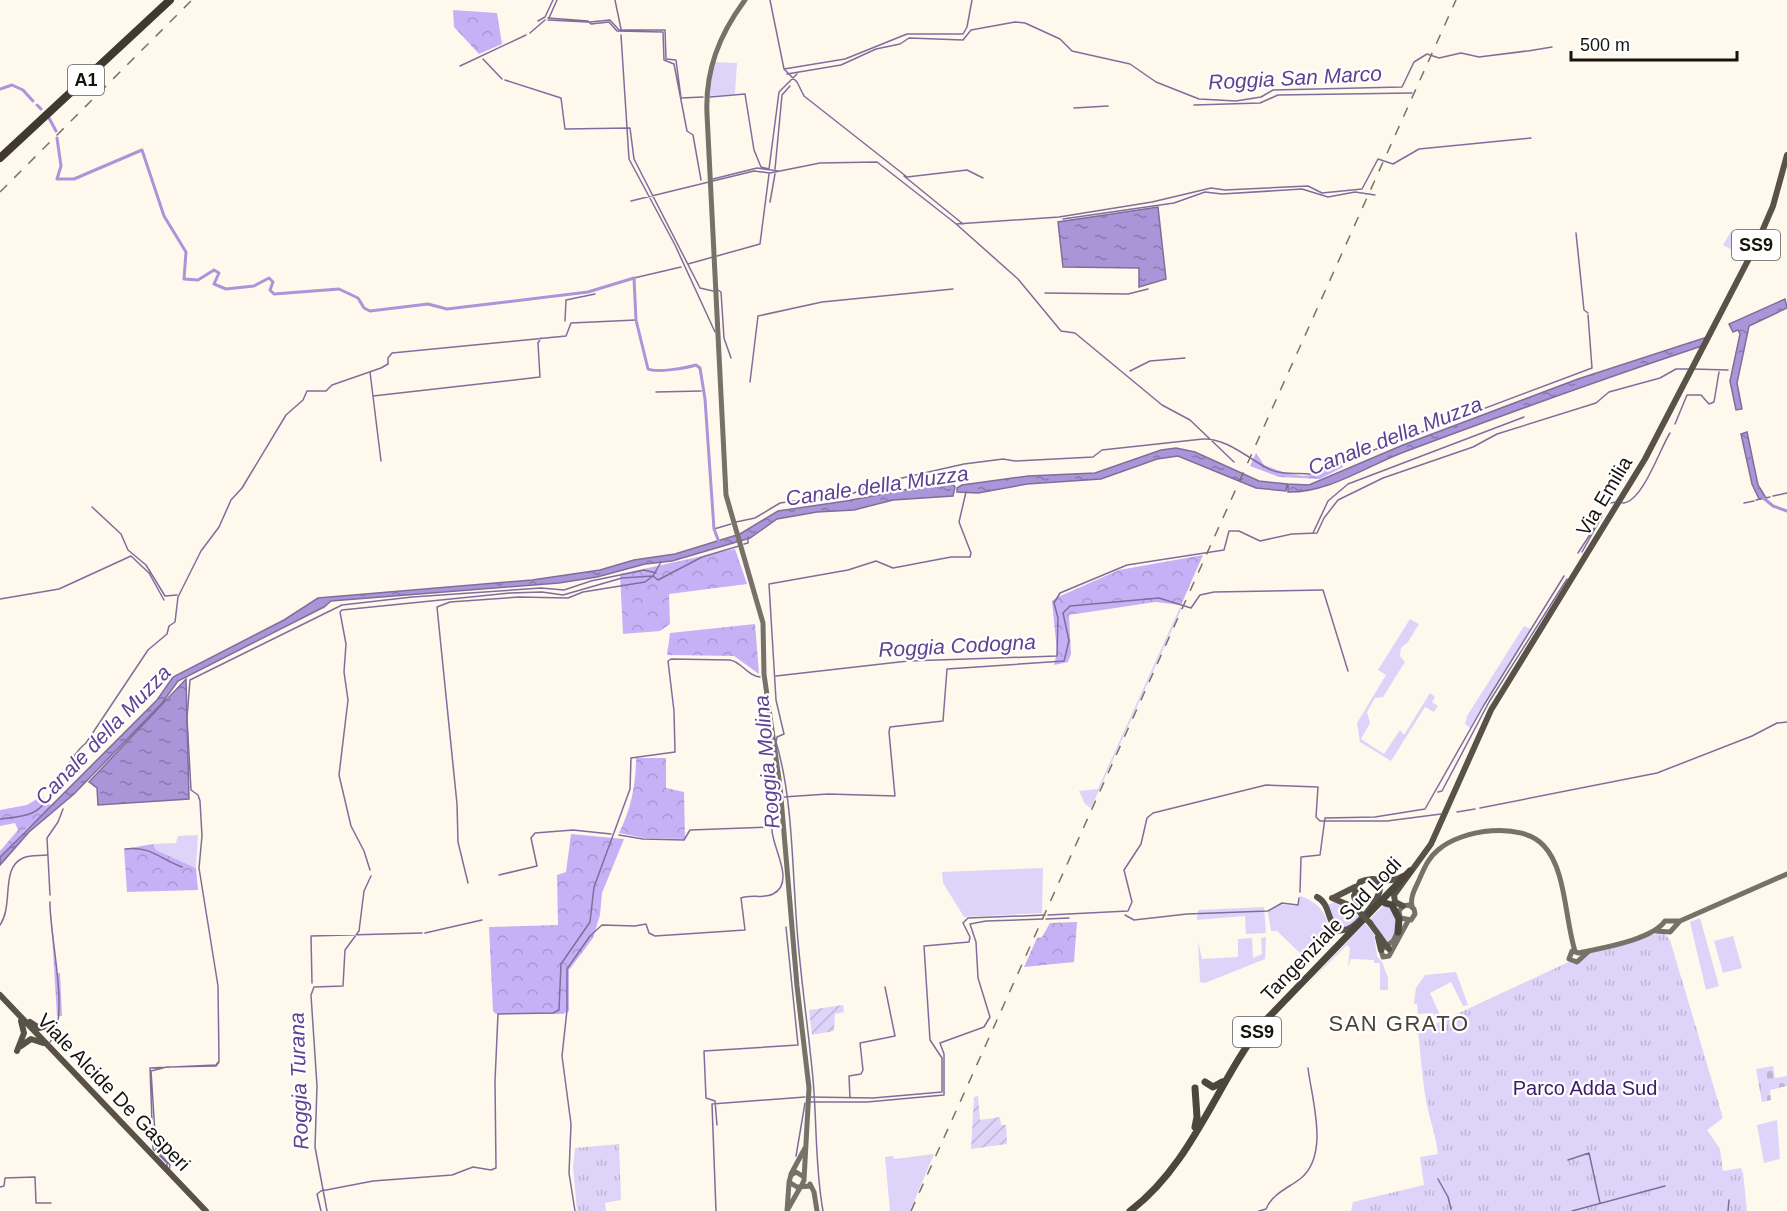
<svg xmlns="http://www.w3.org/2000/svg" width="1787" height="1211" font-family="Helvetica,sans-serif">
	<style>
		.grass { fill: #ded4f9 }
		.forest { fill: url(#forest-crowns) }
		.cemetery { fill: url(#cemetery-stones) }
		.park { fill: url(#park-tufts) }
		.garden { fill: url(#garden-furrows) }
		.water { fill: url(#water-ripples); stroke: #7f6e9c; stroke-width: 1.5 }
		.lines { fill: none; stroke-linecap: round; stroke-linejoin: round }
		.stream { stroke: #7f6e9c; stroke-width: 1.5 }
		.canal { stroke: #ab95d9; stroke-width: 3 }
		.secondary { stroke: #767169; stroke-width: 5 }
		.primary { stroke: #595249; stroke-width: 6 }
		.trunk { stroke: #4c463c; stroke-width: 7 }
		.motorway { stroke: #40392f; stroke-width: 8 }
		.rail { stroke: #78736b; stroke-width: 1.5; stroke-dasharray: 10 10; stroke-linecap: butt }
		.primary-bridge { stroke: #595249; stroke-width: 6 }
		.labels { text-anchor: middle; stroke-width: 4.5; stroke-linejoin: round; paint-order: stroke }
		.shield { fill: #fff; stroke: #5d5a57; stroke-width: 1.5 }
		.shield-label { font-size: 18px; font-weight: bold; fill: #17140f }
		.street-label { font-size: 20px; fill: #17140f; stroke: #fff }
		.park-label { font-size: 20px; fill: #3d1b6a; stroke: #fff }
		.water-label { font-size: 21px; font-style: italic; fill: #604192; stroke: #fff }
		.quarter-label { font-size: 22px; letter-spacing: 1.5px; fill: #4a4339; stroke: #fff }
	</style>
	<defs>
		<pattern id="forest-crowns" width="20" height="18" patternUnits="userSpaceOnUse" patternTransform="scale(1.5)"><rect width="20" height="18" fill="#c7b1f6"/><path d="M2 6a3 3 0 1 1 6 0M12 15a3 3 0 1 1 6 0" fill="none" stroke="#aa97d2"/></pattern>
		<pattern id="cemetery-stones" width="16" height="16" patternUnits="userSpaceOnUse" patternTransform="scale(1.5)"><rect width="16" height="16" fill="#ded4f9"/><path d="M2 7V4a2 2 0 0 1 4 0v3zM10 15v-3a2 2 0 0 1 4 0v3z" fill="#beb5d4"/></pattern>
		<pattern id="park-tufts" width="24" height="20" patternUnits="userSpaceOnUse" patternTransform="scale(1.5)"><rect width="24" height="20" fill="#ded4f9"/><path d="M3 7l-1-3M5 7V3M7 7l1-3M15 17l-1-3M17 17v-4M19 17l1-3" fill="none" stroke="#beb5d4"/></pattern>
		<pattern id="garden-furrows" width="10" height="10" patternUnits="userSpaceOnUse" patternTransform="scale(1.5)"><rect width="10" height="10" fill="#ded4f9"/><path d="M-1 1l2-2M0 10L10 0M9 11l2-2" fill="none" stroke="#beb5d4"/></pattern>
		<pattern id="water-ripples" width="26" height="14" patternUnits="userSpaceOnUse" patternTransform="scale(1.5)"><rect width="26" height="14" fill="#ab95d9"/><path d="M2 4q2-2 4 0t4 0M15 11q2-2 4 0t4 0" fill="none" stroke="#8a78ae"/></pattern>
	</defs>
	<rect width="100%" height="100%" fill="#fff8ed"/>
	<path class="grass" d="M713 62 737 63 735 94 708 96Z
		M1732 230 1756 243 1748 258 1723 245Z
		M1180 607 1182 608 1091 808 1085 804 1079 791 1098 789Z
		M1410 619 1419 624 1408 642 1401 648 1400 656 1405 662 1383 697 1375 698 1367 712 1370 723 1361 739 1384 754 1400 730 1404 735 1430 693 1435 697 1432 702 1438 706 1434 712 1425 707 1391 761 1360 742 1357 723 1386 675 1378 670Z
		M1524 626 1531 629 1470 728 1465 724 1467 716Z
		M198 835 196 868 156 850 153 844 176 843 178 836Z
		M1043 868 1042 913 964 917 943 883 942 872Z
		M1300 896C1324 903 1336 926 1323 948L1322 938 1304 957 1277 931H1271L1268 912 1280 904 1298 906Z
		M1335 902 1349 906 1359 917C1352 925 1348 930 1336 927L1327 905Z
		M1384 905 1393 907 1398 926 1391 940 1388 941 1369 920Z
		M1264 907 1266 933 1246 934 1245 916 1197 920 1198 910Z
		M1700 918 1719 986 1706 990 1690 922Z
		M1365 923 1374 934 1377 956 1382 962 1388 978V990H1380V963H1374V960L1351 959 1348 967 1350 948 1347 945 1302 990Z
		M1733 936 1742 968 1723 973 1714 941Z
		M1266 937 1265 959 1205 983 1200 982 1198 941 1202 959 1238 957V939L1252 938 1253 958 1262 954 1261 938Z
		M1456 972 1468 1005 1463 1006 1451 982 1430 993 1441 1017 1436 1019 1433 1013 1418 1014 1417 1004H1414L1416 988 1425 975Z
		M1777 1120 1780 1159 1764 1163 1757 1125Z
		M934 1154 910 1211H890L885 1157 893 1156 894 1159Z"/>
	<path class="forest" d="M453 10 497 13 502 44 479 54 454 27Z
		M1256 453 1264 465C1277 470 1295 478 1310 475 1321 473 1329 465 1341 464L1343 467 1320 479 1279 477 1250 466Z
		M735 549 747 584 669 594 670 624 660 631 623 634 620 574Z
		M1203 555 1181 605 1155 602 1069 615 1071 654 1068 662 1054 665 1057 652 1052 601 1058 597 1119 570Z
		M755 624 759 674 734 656 667 655 670 633Z
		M636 758H666V788L684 792 685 839 644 838 619 833C631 809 636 785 636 758Z
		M42 796 52 807 26 829 0 857V851L18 830 15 823 0 826V810L27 805Z
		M571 834 624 839 602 893 600 915 593 938 569 970V1011L563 1014H496L493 1011 489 927 558 925 557 875 566 872Z
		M153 844 156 850 196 868 198 890 127 892 124 849Z
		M50 902 57 973H60L62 1016H57Z
		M1077 922 1074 962 1024 967 1037 938 1042 937 1050 923Z"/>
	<path class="cemetery" d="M1773 1066 1775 1078 1787 1076V1086L1770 1090 1771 1100 1762 1102 1756 1069Z"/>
	<path class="park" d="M1663 932 1670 940 1723 1118 1707 1130 1720 1149 1723 1171 1741 1168 1743 1173 1747 1211H1351L1353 1202 1424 1185 1420 1157 1438 1154C1436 1135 1429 1118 1426 1100 1422 1077 1421 1056 1418 1032L1590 952Z
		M619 1144 621 1200 605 1203 606 1211H577L573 1167 575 1148Z"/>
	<path class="garden" d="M843 1005 844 1012 835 1014 834 1031 812 1035 809 1010Z
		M978 1096 980 1120 1000 1117 1001 1125H1006L1007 1144 971 1149 974 1097Z"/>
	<path class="water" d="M1158 207 1166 279 1139 287V268L1063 267 1058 222Z
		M1785 299 1787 308 1749 326 1737 383 1742 409 1736 410 1730 381 1740 334 1738 330 1733 332 1729 324Z
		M1707 337 1702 346C1602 379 1503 415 1404 452 1367 466 1328 493 1288 492V484L1309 485 1403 445 1578 379Z
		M1747 432 1758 485 1766 498 1759 499 1752 484 1741 434Z
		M1176 448 1195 452 1259 481 1287 484 1286 491 1256 488 1178 456 1157 459 1101 479 1027 484 978 493 957 492V488L962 485 1028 476 1095 473 1161 450Z
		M945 482H951L955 487 953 496 893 500 854 510 817 512 777 519 750 538 672 561 645 564 597 577 559 583 331 601 324 607 178 681 162 703 74 794 29 832 0 865V857L157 700 173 677 284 620 318 598 532 580 600 570 634 560 675 554 740 534 778 511 846 501Z
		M186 679 189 799 98 805 97 788 89 782Z"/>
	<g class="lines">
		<path class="stream" d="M615 0 621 29
			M770 0 784 69 797 82 804 96 907 177 967 170 983 178
			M545 17 553 0
			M548 18 588 21 591 24 609 22 617 31 663 32 664 60 674 64 687 131 693 135 701 180
			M549 18 557 0
			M548 20 588 22
			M538 21 545 17
			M590 22 610 20 619 30H665L666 59 676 60 681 98 703 97
			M530 33 545 20
			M621 35 629 159 675 245 715 332
			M1528 51 1552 47
			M483 59 502 79
			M460 66 526 35
			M784 69 845 59 907 34H963L967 27 972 0
			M787 74 841 65 876 49 900 44 909 38 963 40 971 30 1015 22 1025 23 1060 39 1072 51 1130 64 1156 82 1199 99 1236 101 1261 97 1273 90 1402 87 1414 62 1427 54 1439 58 1461 53 1479 57 1527 51
			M505 80 561 98 565 129 630 128 634 159 700 288 713 291
			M710 97 745 94 754 150 761 167 769 169 779 92 797 74
			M1194 105 1260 103 1278 95 1412 93
			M1074 108 1108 106
			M775 169 782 95 790 86
			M904 176 963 224
			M713 179 757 168 778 171
			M631 201 754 171 770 173 820 163 877 162 955 223 1018 279 1061 331 1075 333 1162 405 1190 420 1234 462
			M770 202 775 174
			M1063 219 1174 203 1205 192 1222 194 1302 189 1328 197 1355 192 1375 195
			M956 224 1059 217 1152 202 1211 188 1225 190 1308 186 1322 193 1362 189 1378 159 1393 164 1419 149 1531 138
			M1576 233 1584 310 1588 313
			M717 256 760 244 769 174
			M688 264 713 257
			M634 278 681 267
			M718 290 721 292 724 338 731 358
			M1045 293 1128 294 1148 289
			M565 321 566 300 595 294
			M1693 369 1728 370
			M1130 371 1150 361 1185 358
			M370 372 381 461
			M750 382 758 316 822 302 953 289
			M656 392 701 391
			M373 396 540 377 538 343 541 338
			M1675 424 1687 395H1701L1709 404 1714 402 1719 372
			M1773 496 1787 493
			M1756 500 1770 497
			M1610 503 1617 502
			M1622 503C1642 504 1660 448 1670 433
			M1744 503 1754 501
			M92 507 121 534 128 550 146 565 165 596 177 595
			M736 522 755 518 780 503 854 493 871 485 964 464 1003 459 1015 461 1093 457 1102 450 1203 439C1226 438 1248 458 1267 468 1279 475 1296 473 1310 474L1592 368 1588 315
			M714 529 731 524
			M1313 533 1328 501 1348 484 1524 417
			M744 544 748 543V537
			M1582 552 1601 518
			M1578 553 1602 516
			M1323 590 1348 671
			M0 599 59 589 131 556 149 573 164 600
			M776 676 908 661 1057 656 1058 618 1054 603 1060 593 1127 565 1224 550 1229 531H1239L1260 541 1292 534 1317 533 1324 518 1338 500 1383 478 1473 447 1497 434 1596 403 1609 392 1660 378 1676 369H1689
			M1438 792 1442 791 1489 702 1567 579
			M783 797 828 794 895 796 889 732 890 727 943 721 947 669 1064 661 1069 641 1063 613 1070 606 1159 598 1191 608 1200 595 1214 592 1322 590
			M1480 808 1657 773 1752 736 1777 723 1787 722
			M1457 812 1475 809
			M0 819C10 818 23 817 32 813 55 803 65 759 86 743L148 650 167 634 169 626 175 622 178 597 201 551 219 527 231 500 242 488 286 415 303 400 307 391H326L332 385 381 368 388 364V358L392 353 566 336 571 323 636 320
			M619 835 643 839 684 840 690 830 773 827 772 800 778 797
			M125 849C151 846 158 858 182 867
			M370 870 364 851 351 826 339 775 348 700 344 672 346 644 340 612 342 610 510 593 542 592 563 595 622 578 653 576 658 580 702 557 739 546
			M499 875 537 866 531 838 535 833 573 830 611 834
			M468 883 458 842 457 804 437 607 450 602 519 597 568 598 583 592 645 582 653 576 661 562
			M1300 892 1301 857 1320 855 1325 818 1375 817 1425 809 1484 705 1564 576
			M50 895 47 838 58 822 63 809
			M50 902C49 935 71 1019 50 1042
			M1048 915 1128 911 1132 902 1124 870 1141 844 1147 818 1153 813 1266 785 1318 787 1316 817 1320 821H1387L1441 814
			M1125 915 1134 920 1187 914 1268 911 1282 903 1298 905 1299 898
			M1046 919 1069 918
			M0 925C14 905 0 868 23 858 30 855 40 856 47 855
			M425 933 482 920
			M312 983 311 936 422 933
			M810 1097 873 1098 942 1092V1058L930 1040 924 946 969 942 970 937 963 923 968 918 1045 915
			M850 1098 849 1076 861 1074 863 1070 860 1043 895 1036 885 987
			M810 1102H867L944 1095V1054L940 1043 984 1027 990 1017 978 978 976 942 970 924 986 921 1043 919
			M717 1125 715 1101 706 1098 704 1051 798 1045 786 927
			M796 1156 805 1103
			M1568 1160 1589 1153 1600 1203
			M167 1167V1163L153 1149 150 1068 216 1065 219 1061 218 986 199 868 202 836 200 801 198 795 191 790 187 718 190 680 342 605 412 597 541 588 564 590 591 581 644 570 656 573
			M169 1170 170 1165 156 1149 151 1071 167 1067 216 1066 219 1062
			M1438 1179 1448 1197 1451 1209
			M0 1187 4 1186 5 1178 35 1177 36 1203H51
			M321 1211 317 1194 321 1191 373 1181 452 1175 473 1167 491 1170 496 1168 495 1081 498 1014 553 1013 559 1010 561 964 590 922 594 887 630 789 631 758 675 752 674 711 668 661 671 659 730 660C742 662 747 676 760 677
			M327 1211 315 1147 317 1086 311 995 314 987 343 986 345 950 359 931 364 891 371 876
			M575 1211 569 1173 571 1124 562 1056 567 1010V969L590 936 602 925 635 926 646 924 649 933 655 936 745 930 741 898C751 894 763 899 773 894 797 882 770 844 772 828
			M716 1211 712 1104 805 1097
			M823 1211C815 1167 817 1123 813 1079 808 1024 799 969 796 914 792 859 792 795 776 742L777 737 784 734 776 700 769 584 848 570 876 561 893 568 951 557H970L971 553 959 522 966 492
			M1259 1211 1266 1209C1272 1194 1288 1188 1300 1179 1330 1155 1312 1101 1308 1068
			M1572 1211 1665 1186
			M1728 1211 1729 1200"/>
		<path class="canal" d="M0 89 12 85 23 90 33 101
			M37 105 41 109
			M49 118 56 131
			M57 138 61 166 57 179H74L142 150 164 216 186 252 184 279 198 280 214 270 219 273 214 284 226 289 254 286 269 278 273 282 270 290 274 294 339 289 358 298 364 308 370 311 428 304 447 309 472 306 588 292 634 278 636 320 648 369C657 373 686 368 696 365L700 368 705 399 714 529 719 542
			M1761 496 1773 506 1787 511"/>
		<path class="secondary" d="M745 0C719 35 705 71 707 114L726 495 763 623 764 674 780 786 797 986 809 1088 804 1180 802 1185
			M1412 906C1410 897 1415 889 1419 880 1424 869 1428 858 1438 850 1462 829 1522 821 1544 846 1566 869 1565 920 1575 951
			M1400 917 1399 911 1403 906 1409 905 1414 909 1415 914 1411 920 1401 918
			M1399 929 1393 941 1381 950 1383 957 1389 956 1408 921
			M1656 931 1670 932 1680 921 1787 874
			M1589 951 1577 962 1569 959 1572 951 1579 953C1601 948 1652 940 1665 921H1680
			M791 1174 805 1148
			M804 1177 796 1172 791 1175 789 1182 797 1187 811 1186
			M810 1184 814 1192 817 1211
			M788 1209 801 1186
			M787 1211 789 1183"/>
		<path class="primary" d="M1317 897C1331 904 1326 922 1339 930
			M1335 897 1355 887
			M1332 898 1356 908
			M1403 906 1395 902 1394 895 1431 844 1491 710 1645 459 1757 243 1773 206 1787 155
			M1358 911 1354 896 1360 882C1375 874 1388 886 1403 876
			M1370 923 1389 949
			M1331 935C1336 928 1341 932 1348 929 1358 925 1380 899 1380 888L1375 880
			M1378 937 1381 950
			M0 995 206 1211
			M30 1022 39 1028 51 1025
			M21 1046 31 1039 43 1043
			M17 1051 24 1033 21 1021"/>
		<path class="trunk" d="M1385 903 1392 905 1399 919 1398 932
			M1205 1082 1213 1087 1222 1082
			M1195 1088 1197 1117 1195 1127
			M1130 1211C1193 1164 1217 1081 1265 1021L1410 871"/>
		<path class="motorway" d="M0 158 170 0"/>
		<path class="rail" d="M0 192 192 0
			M911 1211 1456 0"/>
		<path class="primary-bridge" d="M1361 914 1370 923"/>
	</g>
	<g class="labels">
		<g class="shield">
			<rect x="68" y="65" width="36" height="30" rx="4.5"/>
			<rect x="1732" y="230" width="48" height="30" rx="4.5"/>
			<rect x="1233" y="1017" width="48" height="30" rx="4.5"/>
		</g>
		<g class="shield-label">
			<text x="86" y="86">A1</text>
			<text x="1756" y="251">SS9</text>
			<text x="1257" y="1038">SS9</text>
		</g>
		<g class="street-label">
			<text transform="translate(1604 496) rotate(-59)" y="7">Via Emilia</text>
			<text transform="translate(1331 929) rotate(-46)" y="7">Tangenziale Sud Lodi</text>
			<text transform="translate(114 1092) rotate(46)" y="7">Viale Alcide De Gasperi</text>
		</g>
		<g class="park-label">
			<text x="1585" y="1095">Parco Adda Sud</text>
		</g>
		<g class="water-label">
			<text transform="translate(1295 78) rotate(-3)" y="7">Roggia San Marco</text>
			<text transform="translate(1395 436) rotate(-21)" y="7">Canale della Muzza</text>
			<text transform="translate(877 486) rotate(-8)" y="7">Canale della Muzza</text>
			<text transform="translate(957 646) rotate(-3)" y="7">Roggia Codogna</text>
			<text transform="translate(103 735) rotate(-46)" y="7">Canale della Muzza</text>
			<text transform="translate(767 762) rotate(-95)" y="7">Roggia Molina</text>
			<text transform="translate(299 1081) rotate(-92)" y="7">Roggia Turana</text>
		</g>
		<g class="quarter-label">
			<text x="1399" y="1031">SAN GRATO</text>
		</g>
	</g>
	<path d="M1571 51v9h166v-9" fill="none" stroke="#17140f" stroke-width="3"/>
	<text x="1580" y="51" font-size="18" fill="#17140f" stroke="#ffffff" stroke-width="4.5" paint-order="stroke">500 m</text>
</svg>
